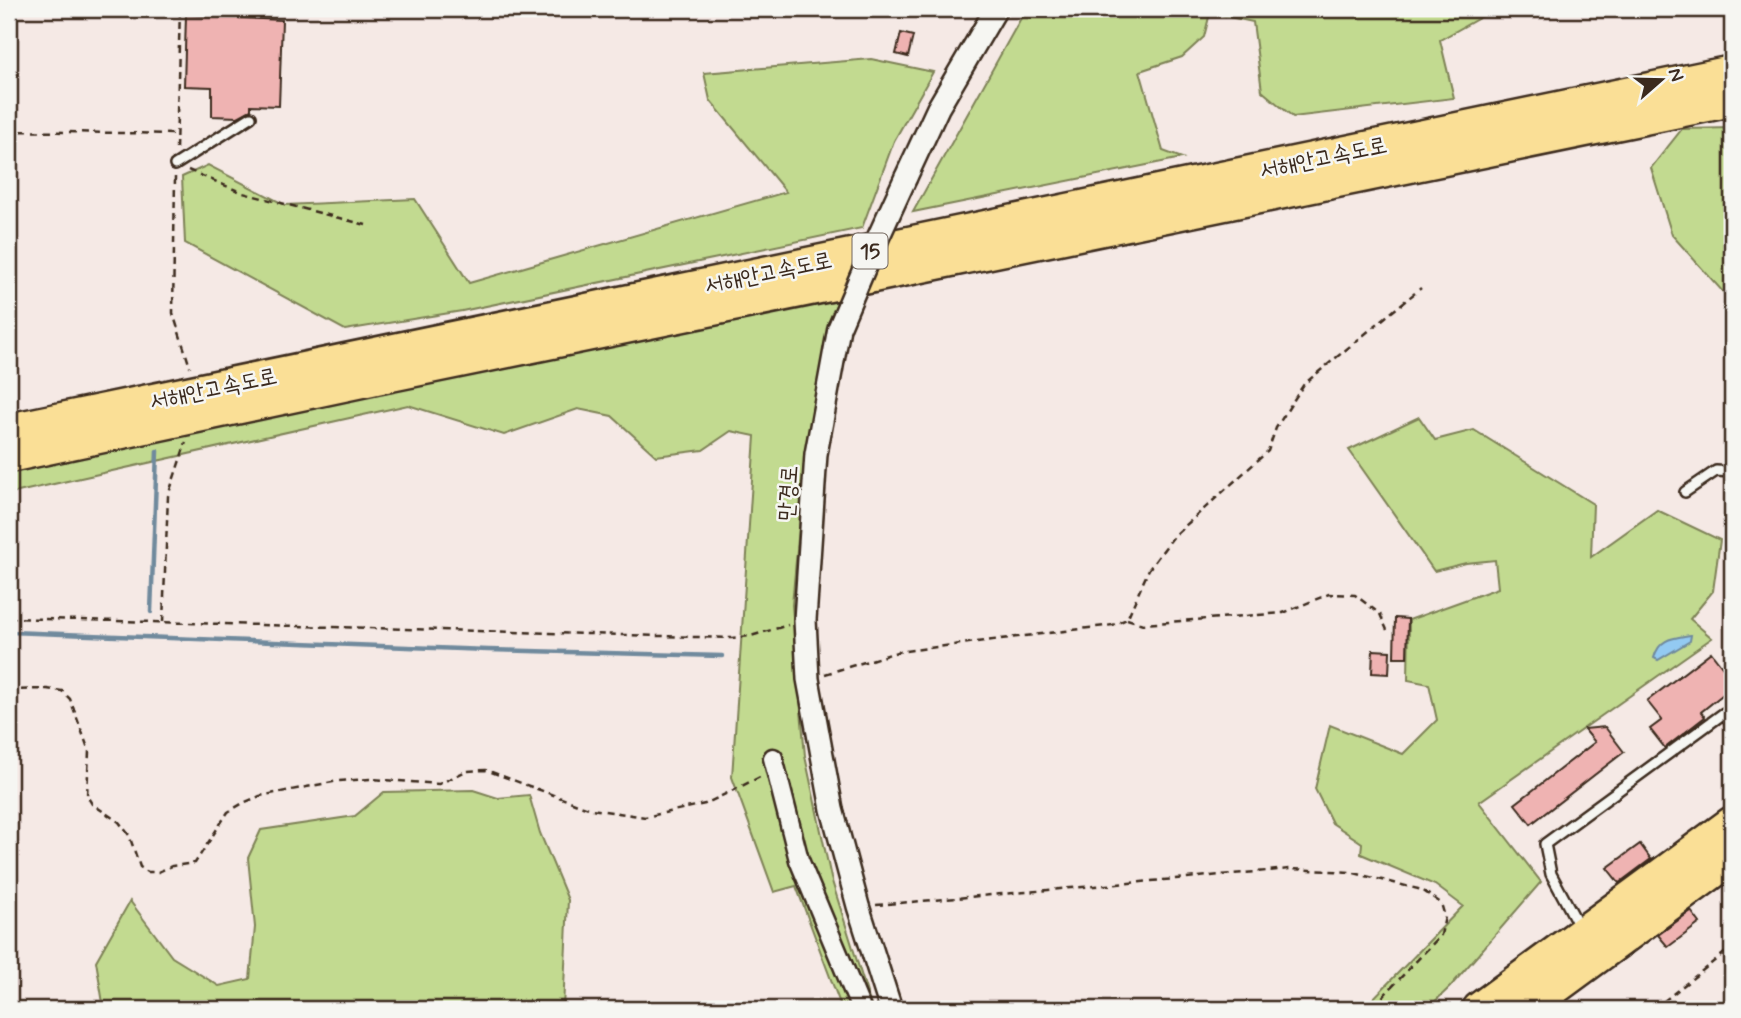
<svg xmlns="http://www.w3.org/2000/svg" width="1741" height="1018" font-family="Mynerve,'Poor Story',sans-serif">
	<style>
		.green { fill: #c2da90; stroke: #7e8257; stroke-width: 2 }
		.water { fill: #93caf2; stroke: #708a9d; stroke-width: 2 }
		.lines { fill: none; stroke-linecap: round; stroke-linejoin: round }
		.stream { stroke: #708a9d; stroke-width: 4.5 }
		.building { fill: #efb3b2; stroke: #3b2a1e; stroke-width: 2 }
		.service-casing { stroke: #3b2a1e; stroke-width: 14 }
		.minor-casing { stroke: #3b2a1e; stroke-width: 23 }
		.tertiary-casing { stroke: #3b2a1e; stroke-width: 26 }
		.motorway-casing { stroke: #3b2a1e; stroke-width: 37 }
		.path { stroke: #3b2a1e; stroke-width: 2.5; stroke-dasharray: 7 5; stroke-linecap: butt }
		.service { stroke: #f6f6f2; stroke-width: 9 }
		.minor { stroke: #f6f6f2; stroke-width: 18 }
		.tertiary { stroke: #f6f6f2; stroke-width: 21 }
		.motorway { stroke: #fadf96; stroke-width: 32 }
		.tertiary-bridge-casing { stroke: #3b2a1e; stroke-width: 26; stroke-linecap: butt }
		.tertiary-bridge { stroke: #f6f6f2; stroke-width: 21 }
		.labels { text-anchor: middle; stroke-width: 5; stroke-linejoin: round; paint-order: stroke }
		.shield { fill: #f6f6f2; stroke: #73675e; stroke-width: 2 }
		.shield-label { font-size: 21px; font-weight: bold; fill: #3b2a1e }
		.street-label { font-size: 23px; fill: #3b2a1e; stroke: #f6f6f2 }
	</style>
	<rect width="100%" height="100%" fill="#f5e9e5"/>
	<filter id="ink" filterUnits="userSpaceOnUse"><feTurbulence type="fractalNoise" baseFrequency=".0143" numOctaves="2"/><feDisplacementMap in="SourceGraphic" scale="14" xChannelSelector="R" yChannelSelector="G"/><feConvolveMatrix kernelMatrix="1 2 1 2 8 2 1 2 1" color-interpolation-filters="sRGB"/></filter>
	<g filter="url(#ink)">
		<path class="green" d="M1026 9H1495L1440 40 1454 98 1293 117 1262 91 1253 22 1210 13 1204 37 1182 57 1140 71 1163 151 1182 158 913 212Z
			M871 59 933 72 894 141 862 228 462 311 345 330 185 243 182 177 208 165 285 205 415 199 469 283 786 192 710 100 704 73Z
			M1732 128V302L1672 235 1651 168 1682 129Z
			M841 293 807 439 792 605 805 756 831 878 872 1009H842L796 886 774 892 732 777 755 436 731 431 703 450 656 456 612 416 578 409 504 435 408 405 9 494V466Z
			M1419 417 1435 440 1474 430 1593 504 1591 557 1657 510 1720 540 1713 591 1690 619 1712 638 1479 802 1541 882 1450 987 1427 1009H1363L1463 906 1435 885 1361 854 1362 843 1332 823 1315 789 1330 725 1403 754 1437 720 1429 684 1408 680 1409 620 1498 588 1495 560 1466 563 1434 571 1349 450Z
			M473 790 498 798 529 795 540 833 568 900 563 1009H351L349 1007 346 1009H104L96 961 130 901 172 957 219 986 250 979 255 927 248 858 261 830 355 816 384 792Z"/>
		<path class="water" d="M1691 635 1690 641 1658 660 1654 658C1659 638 1673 638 1691 635Z"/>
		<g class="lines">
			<path class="stream" d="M151 612 157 451
				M9 632 488 650 722 656"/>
		</g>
		<path class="building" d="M186 15 282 20 279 106 251 105V110L238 117 212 116V87L184 86Z
			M901 33 913 36 908 57 896 54Z
			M1395 618 1408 619 1407 657H1394Z
			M1373 650 1390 651 1389 674 1372 673Z
			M1711 652 1732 679V687L1701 712 1705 717 1665 748 1650 729 1662 720 1647 701Z
			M1605 727 1624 752 1531 824 1515 804 1595 742 1584 729Z
			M1640 844 1651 859 1619 883 1607 868Z
			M1691 911 1700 923 1668 947 1658 935Z"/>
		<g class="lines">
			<g class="service-casing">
				<path id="service" d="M175 165 251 117
					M1685 492 1716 471 1732 472
					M1580 928 1551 874 1545 844 1724 713 1732 724"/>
			</g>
			<g class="minor-casing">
				<path id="minor" d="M773 758 799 860 861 1009"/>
			</g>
			<g class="tertiary-casing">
				<path id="tertiary" d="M906 177 938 108 996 9
					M839 328 816 454 805 620 808 679 832 809 858 906 891 1009"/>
			</g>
			<g class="motorway-casing">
				<path id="motorway" d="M9 430 1732 72
					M9 456 376 378 1732 100
					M1479 1009 1732 823
					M1526 1009 1732 858"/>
			</g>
			<path class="path" d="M9 131 176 134
				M176 149 180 9
				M188 170 243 193 366 225
				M175 177 173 313 190 367
				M9 618 732 638 751 636 788 625
				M1127 619 1143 624 1283 613 1329 594 1355 595 1380 614 1387 630
				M163 622 168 496 186 442
				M825 674 897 652 1113 625 1127 619 1149 569 1174 536 1268 451 1276 428 1304 384 1421 288
				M9 690 47 689 62 691 70 699 89 751 87 796 92 804 119 822 129 835 140 867 148 872H158L172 866 195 863 228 812 243 803 260 796 338 781 370 779 439 784 466 771 486 770 591 809 645 817 705 804 760 777
				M876 905 1290 869 1350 872 1422 890 1441 903 1445 917 1441 935 1371 1009
				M1654 1009 1732 947"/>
			<use href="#service" class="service"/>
			<use href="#minor" class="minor"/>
			<use href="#tertiary" class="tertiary"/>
			<use href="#motorway" class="motorway"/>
			<g class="tertiary-bridge-casing">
				<path id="tertiary-bridge" d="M839 328 867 262 906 177"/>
			</g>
			<use href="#tertiary-bridge" class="tertiary-bridge"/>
		</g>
	</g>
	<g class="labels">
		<rect class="shield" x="852.5" y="233.5" width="35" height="35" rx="5"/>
		<g class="shield-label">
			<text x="870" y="258">15</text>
		</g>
		<g class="street-label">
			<text transform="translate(1323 157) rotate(-12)" y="8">서해안고속도로</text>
			<text transform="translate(768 272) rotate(-12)" y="8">서해안고속도로</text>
			<text transform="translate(213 388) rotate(-12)" y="8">서해안고속도로</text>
			<text transform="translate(787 493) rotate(-86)" y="8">만경로</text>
		</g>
	</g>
	<rect width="1741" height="1018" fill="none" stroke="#f6f6f2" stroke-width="35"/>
	<rect x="18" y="18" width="1706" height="983" fill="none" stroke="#3b2a1e" stroke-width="2.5" filter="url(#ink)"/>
	<g transform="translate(1661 80) rotate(70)" stroke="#f6f6f2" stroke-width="5" paint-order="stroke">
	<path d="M0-5L12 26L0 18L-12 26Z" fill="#3b2a1e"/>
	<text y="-10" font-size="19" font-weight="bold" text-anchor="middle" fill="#3b2a1e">N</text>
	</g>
</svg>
